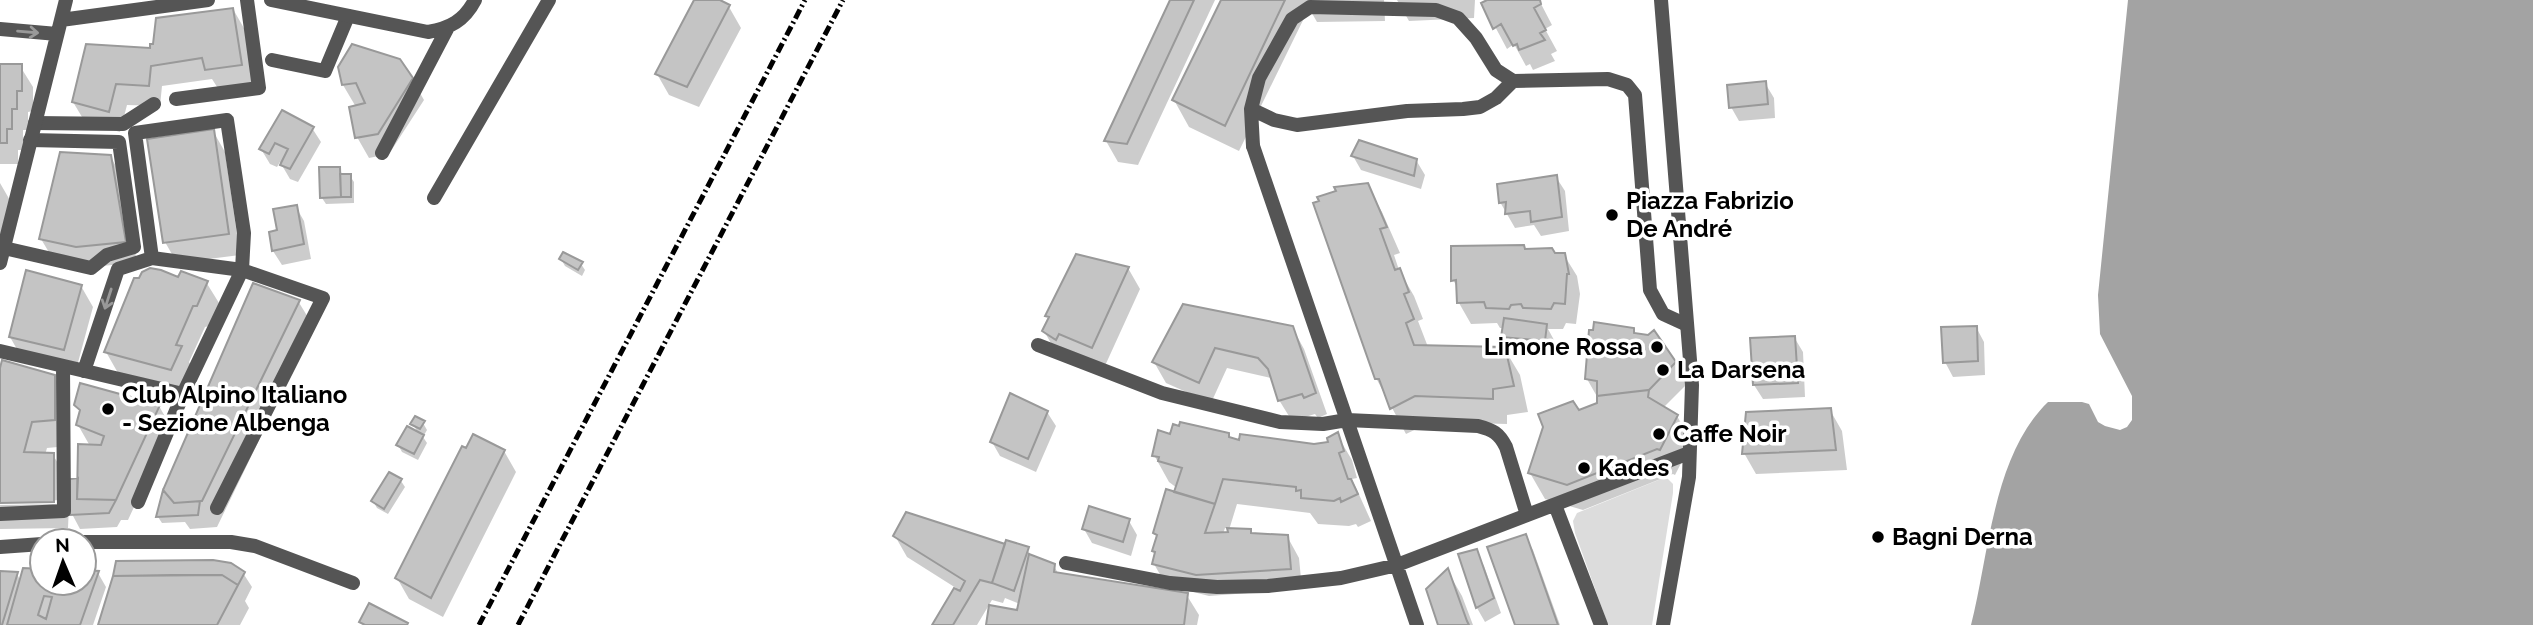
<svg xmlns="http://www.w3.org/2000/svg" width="2533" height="625" font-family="Raleway,sans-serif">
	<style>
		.green { fill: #dcdcdc }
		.water { fill: #a3a3a3 }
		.shadow { fill: #0003; fill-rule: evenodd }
		.building { fill: #c4c4c4; stroke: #999; stroke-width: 2; fill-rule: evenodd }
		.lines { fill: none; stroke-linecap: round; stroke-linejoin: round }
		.lane { stroke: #555; stroke-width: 14 }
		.street { stroke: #555; stroke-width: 14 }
		.rail { stroke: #000; stroke-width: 5; stroke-dasharray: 10 3.5 2 3.5; stroke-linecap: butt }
		.oneway { stroke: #999 }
		.poi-dot { fill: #000; stroke: #fff; stroke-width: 2.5 }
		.labels { text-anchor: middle; stroke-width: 7; stroke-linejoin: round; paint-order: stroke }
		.poi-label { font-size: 24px; font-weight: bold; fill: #000; stroke: #fff; text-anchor: start }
	</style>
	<rect width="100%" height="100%" fill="#fff"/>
	<path class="green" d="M1666 477 1673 484V493L1652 625H1608L1575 533 1573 521 1577 513Z"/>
	<path class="water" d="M2128 0H2533V625H1971C1989 555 1993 455 2048 402H2082L2089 404 2098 422 2105 426 2120 430 2127 427 2132 420V396L2100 334 2098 295Z"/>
	<path class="shadow" d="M696 0H717L729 7 741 28 699 107 669 95 657 74Z
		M1172 0H1215L1138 165 1118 162 1106 141Z
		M1222 0H1384L1385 21 1317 22 1309 8 1239 151 1189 127 1174 100Z
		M1397 0H1475L1474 18 1409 21Z
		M1489 0H1539L1552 25 1545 29 1557 51 1551 54 1555 61 1533 70 1530 64 1526 66 1514 44 1507 49 1483 4Z
		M233 9 245 30 253 85 219 90 212 79 162 86 160 106 127 105 120 132 85 122 73 102 152 50Z
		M0 66H20L33 87V111L28 112V130H23V150H18V164H0Z
		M340 67 412 79 424 100 389 154 369 158 357 137 356 107 343 85Z
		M1765 83 1774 98 1775 118 1739 121 1731 107Z
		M283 112 312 128 321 142 298 182 290 179 280 162 277 167 270 164 261 149Z
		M213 131 225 152 240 255 177 263 165 242Z
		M110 156 123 178 137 263 89 267 53 259 41 239Z
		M1353 156 1416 160 1425 175 1421 189 1361 170Z
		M339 168 343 176H350L354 182V203L326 204 322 198Z
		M1556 177 1565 191 1569 231 1541 236 1534 225 1515 228 1500 202Z
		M0 183 15 209 0 257Z
		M1367 185 1382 212 1400 253 1394 255 1399 270 1414 296 1423 319 1418 321 1428 347 1504 348 1520 375 1528 412 1507 415V424L1431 422 1406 434 1376 378Z
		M296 207 304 221 311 259 282 265 273 251 271 234 279 231Z
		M1525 251 1564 255 1577 276 1580 294 1576 324 1566 323 1563 329H1548L1554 340 1552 355 1512 351 1503 337 1504 328H1500L1497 323 1471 324 1459 303V290L1453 280Z
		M561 259 581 264 585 270 582 276 565 266Z
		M1128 268 1140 289 1104 368 1056 352 1044 331 1050 320 1047 316Z
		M179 279 206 282 219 303 209 326 205 327 189 362 193 369 182 390 118 373 106 352Z
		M81 286 93 307 76 370 22 358 10 337Z
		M298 301 314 327 217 527 190 529 185 522 162 523 158 517Z
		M1292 327 1304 349 1327 414 1318 418 1315 414 1292 421 1279 400 1271 378 1227 368 1211 403 1166 383 1154 362Z
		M1976 327 1984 342 1985 375 1953 377 1945 362Z
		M1633 329 1637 335 1675 363 1687 384 1663 408 1677 416 1692 442 1675 475 1673 474 1583 510 1545 499 1530 473 1579 412 1599 405V400L1587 379Z
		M1794 337 1803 352 1805 397 1763 399 1754 385Z
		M0 375 54 376 69 403V446L47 448 45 455H53L70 483 68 528 0 529V505L63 504V500L0 502Z
		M76 404 159 406 171 427 128 520H121L117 527 80 529 72 514 79 480 90 446 78 425 81 414Z
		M1830 410 1842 431 1847 470 1756 474 1744 453Z
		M1047 412 1056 426 1036 472 1000 456 992 442Z
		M423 423 427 430 423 437 427 443 418 460 402 452 398 445 418 433 413 424Z
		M1228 435 1231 440 1314 446 1330 443 1337 435 1352 460 1357 478 1352 479 1371 521 1358 527 1356 524 1349 526 1318 524 1310 513 1237 504 1229 530 1250 531 1252 535 1287 536 1299 558 1302 589 1209 596 1166 585 1154 564 1156 555 1154 550 1158 538 1154 533 1177 488 1169 482 1154 455 1172 436ZM1225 528 1229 529 1230 533 1223 534Z
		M504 451 516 472 443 617 409 599 397 578Z
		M401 481 405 487 388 514 377 508 373 501Z
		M1129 521 1137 535 1131 556 1092 543 1084 529Z
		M895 536 1027 549 1032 557 1054 566 1059 575 1186 594 1199 615 1197 625H987L1018 612 1020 604 1005 598 1003 603 992 600 977 625H934L956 588 907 557Z
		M1525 536 1533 550 1560 625H1517Z
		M1476 551 1484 566 1501 613 1485 622 1477 608 1460 555Z
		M1447 570 1462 596 1473 625H1440Z
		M42 571V583H84V572L98 573 106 587 93 625H0V573L17 574 21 582Z
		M243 573 252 587 245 601 249 608 240 625H100Z"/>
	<path class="building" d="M694 0H720L730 5 687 87 655 74Z
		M1170 0H1194L1127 144 1104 141Z
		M1221 0H1285L1225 126 1172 100Z
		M1487 0H1540L1541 4 1534 8 1546 30 1540 33 1545 40 1519 50 1517 44 1513 46 1501 24 1493 29 1481 3Z
		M233 8 242 65 205 70 202 58 151 66 149 86 116 84 109 112 72 102 86 44 150 48V44H153L156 18Z
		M352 44 400 59 413 78 378 134 355 138 349 107 365 103 356 83 342 85 338 67Z
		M0 64H22V91H17V109H12V129H7V143H0Z
		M1766 81 1768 104 1729 108 1727 85Z
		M282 110 314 127 290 169 280 165 288 149 275 143 269 154 259 149Z
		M214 129 229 234 163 243 147 139Z
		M1359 140 1417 159 1414 176 1351 156Z
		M60 152 111 155 126 242 76 247 39 239Z
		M319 167H340L341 197 320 198Z
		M340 174H351V197H341Z
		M1557 175 1562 217 1531 222 1530 211 1505 214 1506 202 1499 203 1497 184Z
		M1368 183 1387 227 1380 229 1395 270 1400 268 1409 292 1404 294 1414 319 1406 323 1414 345 1505 347 1514 386 1493 389V399L1415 396 1390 409 1379 379H1375L1313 203 1319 201 1317 197 1336 191 1334 187Z
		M297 205 304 244 272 251 269 232 277 230 273 209Z
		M1524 245 1525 249 1552 248 1555 253H1565L1569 274H1567L1565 304 1554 303 1551 309 1523 308 1521 304 1511 305 1509 309 1486 308 1484 302 1457 303 1456 280 1451 281V246Z
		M563 252 583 262 578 270 559 259Z
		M1076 254 1129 267 1092 348 1059 334 1056 340 1042 331 1049 317 1045 316Z
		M150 268 161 270 178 277 181 271 208 281 197 306H193L176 345 182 346 171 370 104 352 134 278H139L142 272Z
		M26 270 82 285 64 350 9 337Z
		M253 283 300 300 202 501 174 503 163 490Z
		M1183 304 1293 326 1316 393 1304 398 1302 394 1278 401 1268 369 1258 358 1215 348 1199 383 1152 362Z
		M1504 318 1547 324 1545 341 1501 337Z
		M1594 322 1634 328V333L1648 335 1654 330 1676 362 1649 390 1597 396V381L1585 379 1589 330H1593Z
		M1977 326 1978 361 1943 363 1941 327Z
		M1795 336 1798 383 1753 385 1750 338Z
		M2 360 55 375V420L32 422 24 452 54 453V502L0 503V368Z
		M80 383 160 405 116 500 77 499 78 444 101 445 104 436 76 425 80 410 74 405Z
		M1649 390 1648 397 1678 415 1660 450 1657 449 1567 485 1528 473 1543 427 1538 414 1573 401 1579 410 1597 403V396Z
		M1010 393 1048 411 1028 459 990 442Z
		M1831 408 1836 450 1742 454 1746 412Z
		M415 416 425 421 420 429 410 424Z
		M1180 422 1229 433V437L1239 440 1240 434 1314 444 1328 442 1327 438 1338 432 1344 451 1339 453 1348 479H1351L1358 494 1341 502 1340 498 1334 501 1301 498V490L1296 491V487L1223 479 1215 504 1174 492 1182 468 1158 461 1159 457 1152 456 1158 430 1170 434 1173 424 1179 426Z
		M407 426 424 435 414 454 396 445Z
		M473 434 505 450 431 598 395 578 462 446 466 448Z
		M389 472 402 479 384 509 371 501Z
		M78 478 77 499 116 500 109 513 70 515V479Z
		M1166 489 1215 504 1205 533 1228 532 1227 528 1251 529V533L1288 535 1291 569 1196 575 1152 564 1155 552 1152 551 1157 535 1153 533Z
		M163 490 174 503 200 501 198 515 156 517Z
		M1089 506 1130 519 1123 542 1082 529Z
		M906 512 1005 544 992 583 980 580 953 625H932L954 588 960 591 965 581 893 536Z
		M1526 534 1558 625H1515L1487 547Z
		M1006 540 1029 547 1014 591 992 583Z
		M1477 549 1494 598 1476 608 1458 554Z
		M1029 554 1055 564 1054 572 1188 593 1184 625H986L989 605 1017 610Z
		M213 560 231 563 245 572 238 585 222 575 113 576 116 561Z
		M23 568 42 569V583H84V570L99 571 80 625H7ZM44 596 52 597 46 619 38 615Z
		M1448 568 1467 621 1469 625H1438L1426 589Z
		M0 571 18 572 2 625H0Z
		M172 575H222L238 585 217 625H98L113 576Z
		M369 603 408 623 407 625H365L359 622Z"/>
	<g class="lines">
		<path class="lane" d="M272 60 325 71 348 16
			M176 99 259 88 247 0
			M1251 109 1274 120 1297 125 1407 111 1463 109 1480 107 1496 98 1513 81
			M35 123 123 124 154 104
			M1253 146 1251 109 1259 78 1292 19 1310 7 1436 10 1458 18 1476 38 1496 70 1513 81 1608 79 1627 85 1635 95 1650 290 1663 314 1687 325
			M434 198 549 0
			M4 248 91 268 107 255 134 247 119 142 30 140
			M0 351 183 394 138 502
			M84 371 118 269 152 258 242 270 244 233 227 120 135 133 152 258
			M183 394 242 270 323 298 217 508
			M0 514 64 511 63 366"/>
		<path class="street" d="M271 0 428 32C450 28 464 21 475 0
			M1661 0 1692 385 1689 477 1663 625
			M61 20 208 0
			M0 29 57 34
			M1253 146 1417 625
			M382 153 447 29
			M0 263 66 0
			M1038 345 1162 393 1280 422 1323 424 1347 420 1478 426C1493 430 1499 433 1506 447L1527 515
			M1555 505 1601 625
			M84 542H231L255 546 353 583
			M0 547 42 544
			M1066 563 1170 583 1217 587 1268 586 1341 578 1397 565 1689 453"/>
		<path class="rail" d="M479 625 805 0
			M518 625 843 0"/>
	</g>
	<defs><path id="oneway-shaft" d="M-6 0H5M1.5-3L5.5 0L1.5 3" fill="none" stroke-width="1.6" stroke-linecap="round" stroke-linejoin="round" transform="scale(1.75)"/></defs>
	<g class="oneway">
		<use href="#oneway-shaft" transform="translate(28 32) rotate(5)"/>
		<use href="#oneway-shaft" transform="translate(108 299) rotate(108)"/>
	</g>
	<g class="poi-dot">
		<circle cx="1612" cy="215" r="7"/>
		<circle cx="1657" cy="347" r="7"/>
		<circle cx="1663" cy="370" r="7"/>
		<circle cx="108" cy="409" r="7"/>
		<circle cx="1659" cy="434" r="7"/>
		<circle cx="1584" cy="468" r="7"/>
		<circle cx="1878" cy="537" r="7"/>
	</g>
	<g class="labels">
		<g class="poi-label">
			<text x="1626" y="209">Piazza Fabrizio<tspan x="1626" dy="28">De André</tspan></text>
			<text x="1643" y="355" text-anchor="end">Limone Rossa</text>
			<text x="1677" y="378">La Darsena</text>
			<text x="122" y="403">Club Alpino Italiano<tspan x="122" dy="28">- Sezione Albenga</tspan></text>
			<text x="1673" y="442">Caffe Noir</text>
			<text x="1598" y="476">Kades</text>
			<text x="1892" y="545">Bagni Derna</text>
		</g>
	</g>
	<g transform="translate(63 562) rotate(358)"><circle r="33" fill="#ffffff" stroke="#999999" stroke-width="2"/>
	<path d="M0-5L12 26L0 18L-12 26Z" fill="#000000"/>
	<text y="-10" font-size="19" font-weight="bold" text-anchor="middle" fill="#000000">N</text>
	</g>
</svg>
